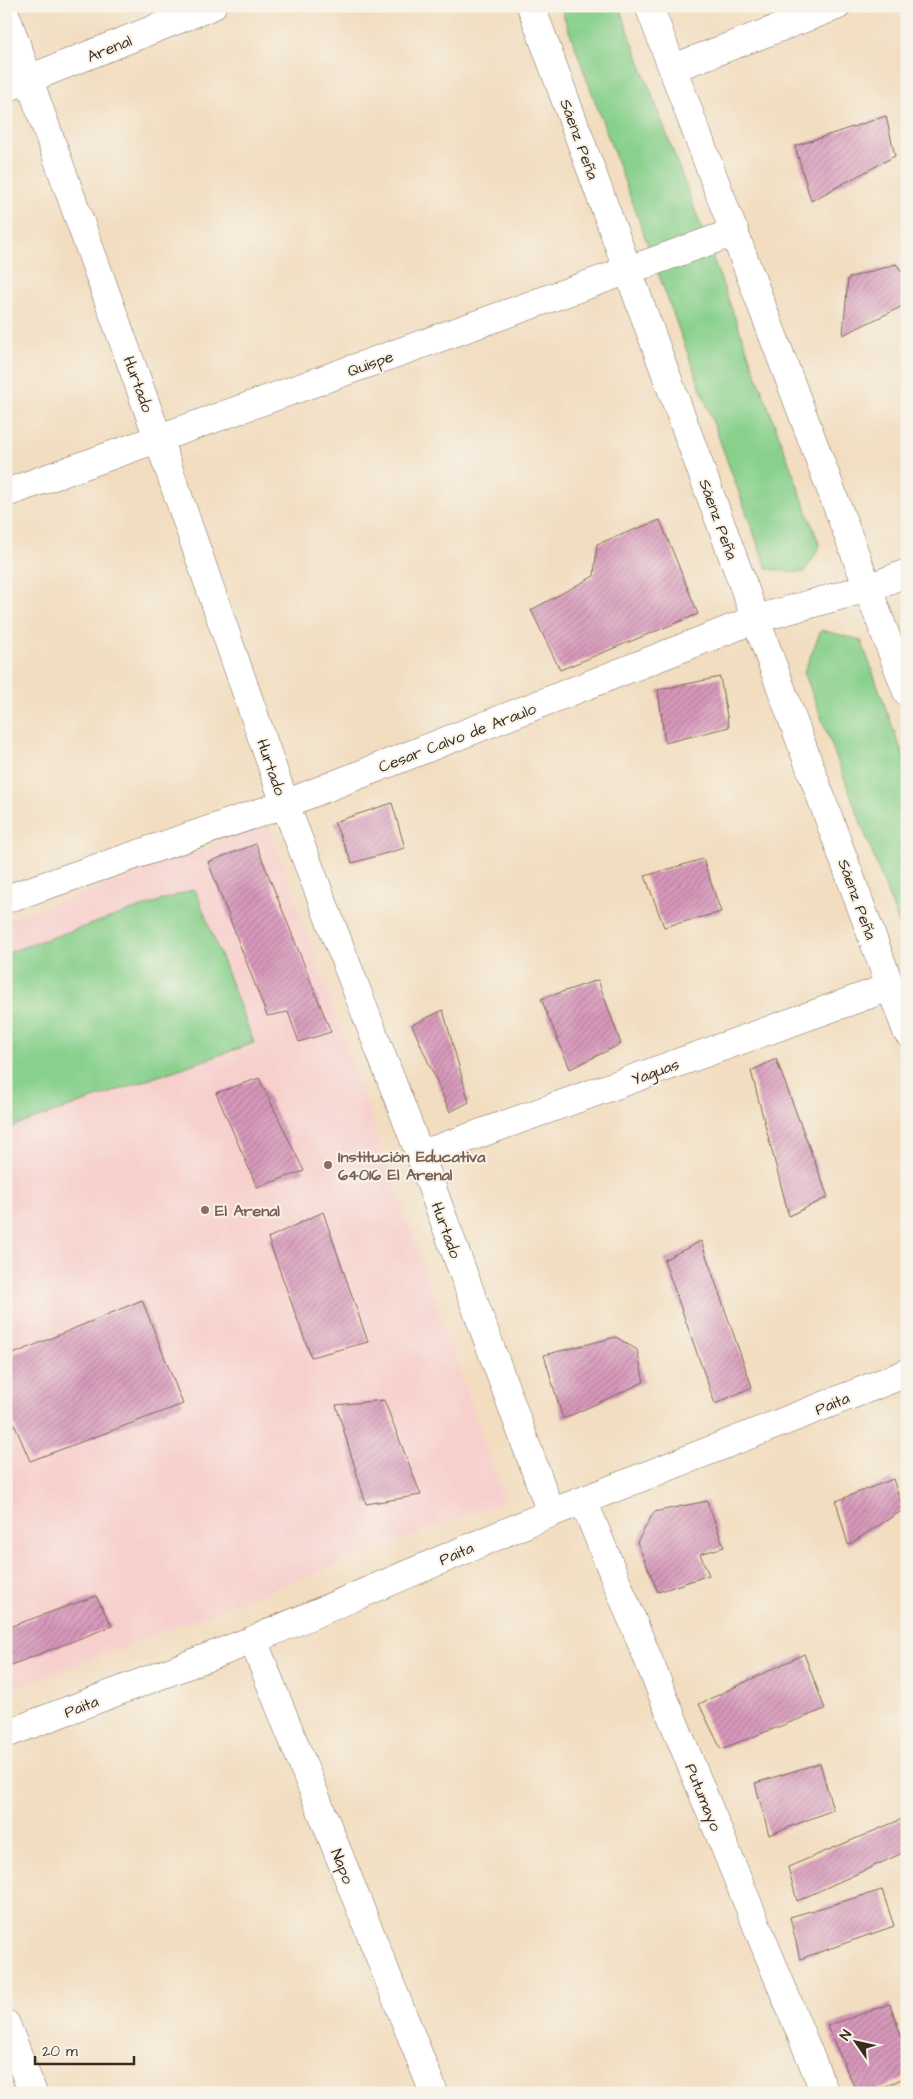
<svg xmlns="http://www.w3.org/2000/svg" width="913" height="2099" font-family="'Architects Daughter',sans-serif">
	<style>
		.built { fill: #f7d0cd }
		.grass { fill: #88d08c; stroke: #627d55 }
		.building { fill: url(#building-hatch) }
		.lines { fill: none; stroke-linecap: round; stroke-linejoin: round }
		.minor-casing { stroke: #7b6957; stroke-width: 29 }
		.tertiary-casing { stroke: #7b6957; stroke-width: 29 }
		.secondary-casing { stroke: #7b6957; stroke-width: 29 }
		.minor { stroke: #fff; stroke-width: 28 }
		.tertiary { stroke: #fff; stroke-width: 28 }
		.secondary { stroke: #fff; stroke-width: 28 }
		.education-dot { fill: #8d6e63; stroke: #f7f3e8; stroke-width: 2 }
		.labels { text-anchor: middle; stroke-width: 4; stroke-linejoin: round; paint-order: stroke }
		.street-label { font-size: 16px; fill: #3b2a1e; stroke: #f7f3e8 }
		.education-label { font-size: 16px; font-weight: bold; fill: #785e54; stroke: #f7f3e8; text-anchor: start }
	</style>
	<defs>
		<pattern id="building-hatch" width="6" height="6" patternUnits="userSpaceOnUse" patternTransform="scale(1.25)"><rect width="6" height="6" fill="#d798bb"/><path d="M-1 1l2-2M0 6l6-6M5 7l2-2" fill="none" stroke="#b07c97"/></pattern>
	</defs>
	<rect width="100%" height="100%" fill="#f7f3e8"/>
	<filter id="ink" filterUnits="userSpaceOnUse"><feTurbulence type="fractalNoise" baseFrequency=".02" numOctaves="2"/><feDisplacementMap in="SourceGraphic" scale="10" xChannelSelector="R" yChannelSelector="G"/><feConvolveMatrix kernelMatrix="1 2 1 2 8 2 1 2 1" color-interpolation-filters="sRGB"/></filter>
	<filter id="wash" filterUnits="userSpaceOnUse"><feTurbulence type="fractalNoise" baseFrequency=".0096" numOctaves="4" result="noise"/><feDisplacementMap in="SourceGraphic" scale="20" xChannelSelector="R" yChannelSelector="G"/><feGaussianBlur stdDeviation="1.12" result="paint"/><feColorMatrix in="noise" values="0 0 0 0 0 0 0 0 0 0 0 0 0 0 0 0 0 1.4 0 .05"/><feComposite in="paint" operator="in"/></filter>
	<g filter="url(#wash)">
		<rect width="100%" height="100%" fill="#f2ddc0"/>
		<path class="built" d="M269 825 505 1500 6 1692V921Z"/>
		<path class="grass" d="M560 6H619L820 546 804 573 767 569Z
			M821 630 861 640 907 766V945L804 672Z
			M195 889 254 1043 6 1129V953Z"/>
		<g id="blocks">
			<path class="building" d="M886 116 895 156 811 201 795 146Z
				M896 264 907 278V304L843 335 848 278Z
				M660 520 698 614 560 670 531 610 594 576 597 544Z
				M720 677 729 727 665 743 658 690Z
				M392 803 405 848 352 863 334 822Z
				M256 844 331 1032 299 1042 288 1012 267 1016 208 862Z
				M703 859 721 912 664 927 645 876Z
				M598 980 621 1044 570 1069 541 999Z
				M443 1010 469 1102 450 1112 412 1025Z
				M776 1059 828 1197 789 1216 751 1071Z
				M259 1078 304 1171 257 1187 216 1093Z
				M323 1212 368 1342 311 1357 268 1238Z
				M701 1241 752 1387 715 1404 664 1260Z
				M142 1300 183 1404 30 1461 6 1405V1357Z
				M616 1337 637 1350 644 1382 563 1419 544 1355Z
				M384 1400 421 1495 366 1504 336 1405Z
				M893 1479 903 1510 848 1545 836 1501Z
				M707 1501 724 1547 700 1554 709 1575 658 1592 637 1542 654 1512Z
				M96 1596 112 1626 6 1667V1628Z
				M804 1654 825 1709 721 1749 699 1704Z
				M820 1763 833 1810 769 1835 755 1783Z
				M907 1817V1851L797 1901 788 1867Z
				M882 1890 894 1926 800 1959 790 1917Z
				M890 2004 907 2053V2076L873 2093H857L827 2026Z"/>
		</g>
	</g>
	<g filter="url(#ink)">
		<use href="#blocks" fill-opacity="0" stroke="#7b6957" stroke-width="1"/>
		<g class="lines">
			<g class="minor-casing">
				<path id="minor" d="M6 16 158 438 285 804 420 1155 551 1513
					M673 68 837 6
					M6 493 735 232
					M6 899 285 804 756 619 868 588 907 573
					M420 1155 890 987
					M584 1502 825 2093
					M253 1640 434 2093
					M6 1734 253 1640 551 1513 907 1373"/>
			</g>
			<g class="tertiary-casing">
				<path id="tertiary" d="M6 88 212 6
					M6 2024 33 2093"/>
			</g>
			<g class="secondary-casing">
				<path id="secondary" d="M531 6 907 1032
					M649 6 907 692"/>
			</g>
			<use href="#minor" class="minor"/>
			<use href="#tertiary" class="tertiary"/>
			<use href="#secondary" class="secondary"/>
		</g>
	</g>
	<g class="education-dot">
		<circle cx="328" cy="1165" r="5"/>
		<circle cx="205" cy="1210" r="5"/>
	</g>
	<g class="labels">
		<g class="street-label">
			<text transform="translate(109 48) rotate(-22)" y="6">Arenal</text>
			<text transform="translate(580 139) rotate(70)" y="6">Sáenz Peña</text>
			<text transform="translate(370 363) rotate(-20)" y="6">Quispe</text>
			<text transform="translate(139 384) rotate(70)" y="6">Hurtado</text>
			<text transform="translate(719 519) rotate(70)" y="6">Sáenz Peña</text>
			<text transform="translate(457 737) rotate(-21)" y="6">Cesar Calvo de Araulo</text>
			<text transform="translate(272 767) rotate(71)" y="6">Hurtado</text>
			<text transform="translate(858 899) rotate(70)" y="6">Sáenz Peña</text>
			<text transform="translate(655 1071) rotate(-20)" y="6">Yaguas</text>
			<text transform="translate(447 1230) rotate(70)" y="6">Hurtado</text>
			<text transform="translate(832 1403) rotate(-22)" y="6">Paita</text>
			<text transform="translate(456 1553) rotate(-23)" y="6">Paita</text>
			<text transform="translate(81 1706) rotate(-21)" y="6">Paita</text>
			<text transform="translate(704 1797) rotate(68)" y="6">Putumayo</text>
			<text transform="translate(343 1866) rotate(68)" y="6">Napo</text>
		</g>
		<g class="education-label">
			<text x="338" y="1162">Institución Educativa<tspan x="338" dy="18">64016 El Arenal</tspan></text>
			<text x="215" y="1216">El Arenal</text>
		</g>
	</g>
	<rect width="913" height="2099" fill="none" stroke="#f7f3e8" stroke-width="25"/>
	<g transform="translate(856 2042) rotate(304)" stroke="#f7f3e8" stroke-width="4" paint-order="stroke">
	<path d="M0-4L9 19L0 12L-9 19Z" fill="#3b2a1e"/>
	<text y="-8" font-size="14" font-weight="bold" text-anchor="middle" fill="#3b2a1e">N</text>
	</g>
	<path d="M35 2056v8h99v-8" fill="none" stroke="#3b2a1e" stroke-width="2.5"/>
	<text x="42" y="2056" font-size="15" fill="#3b2a1e" stroke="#f7f3e8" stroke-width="4" paint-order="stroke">20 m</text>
</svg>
